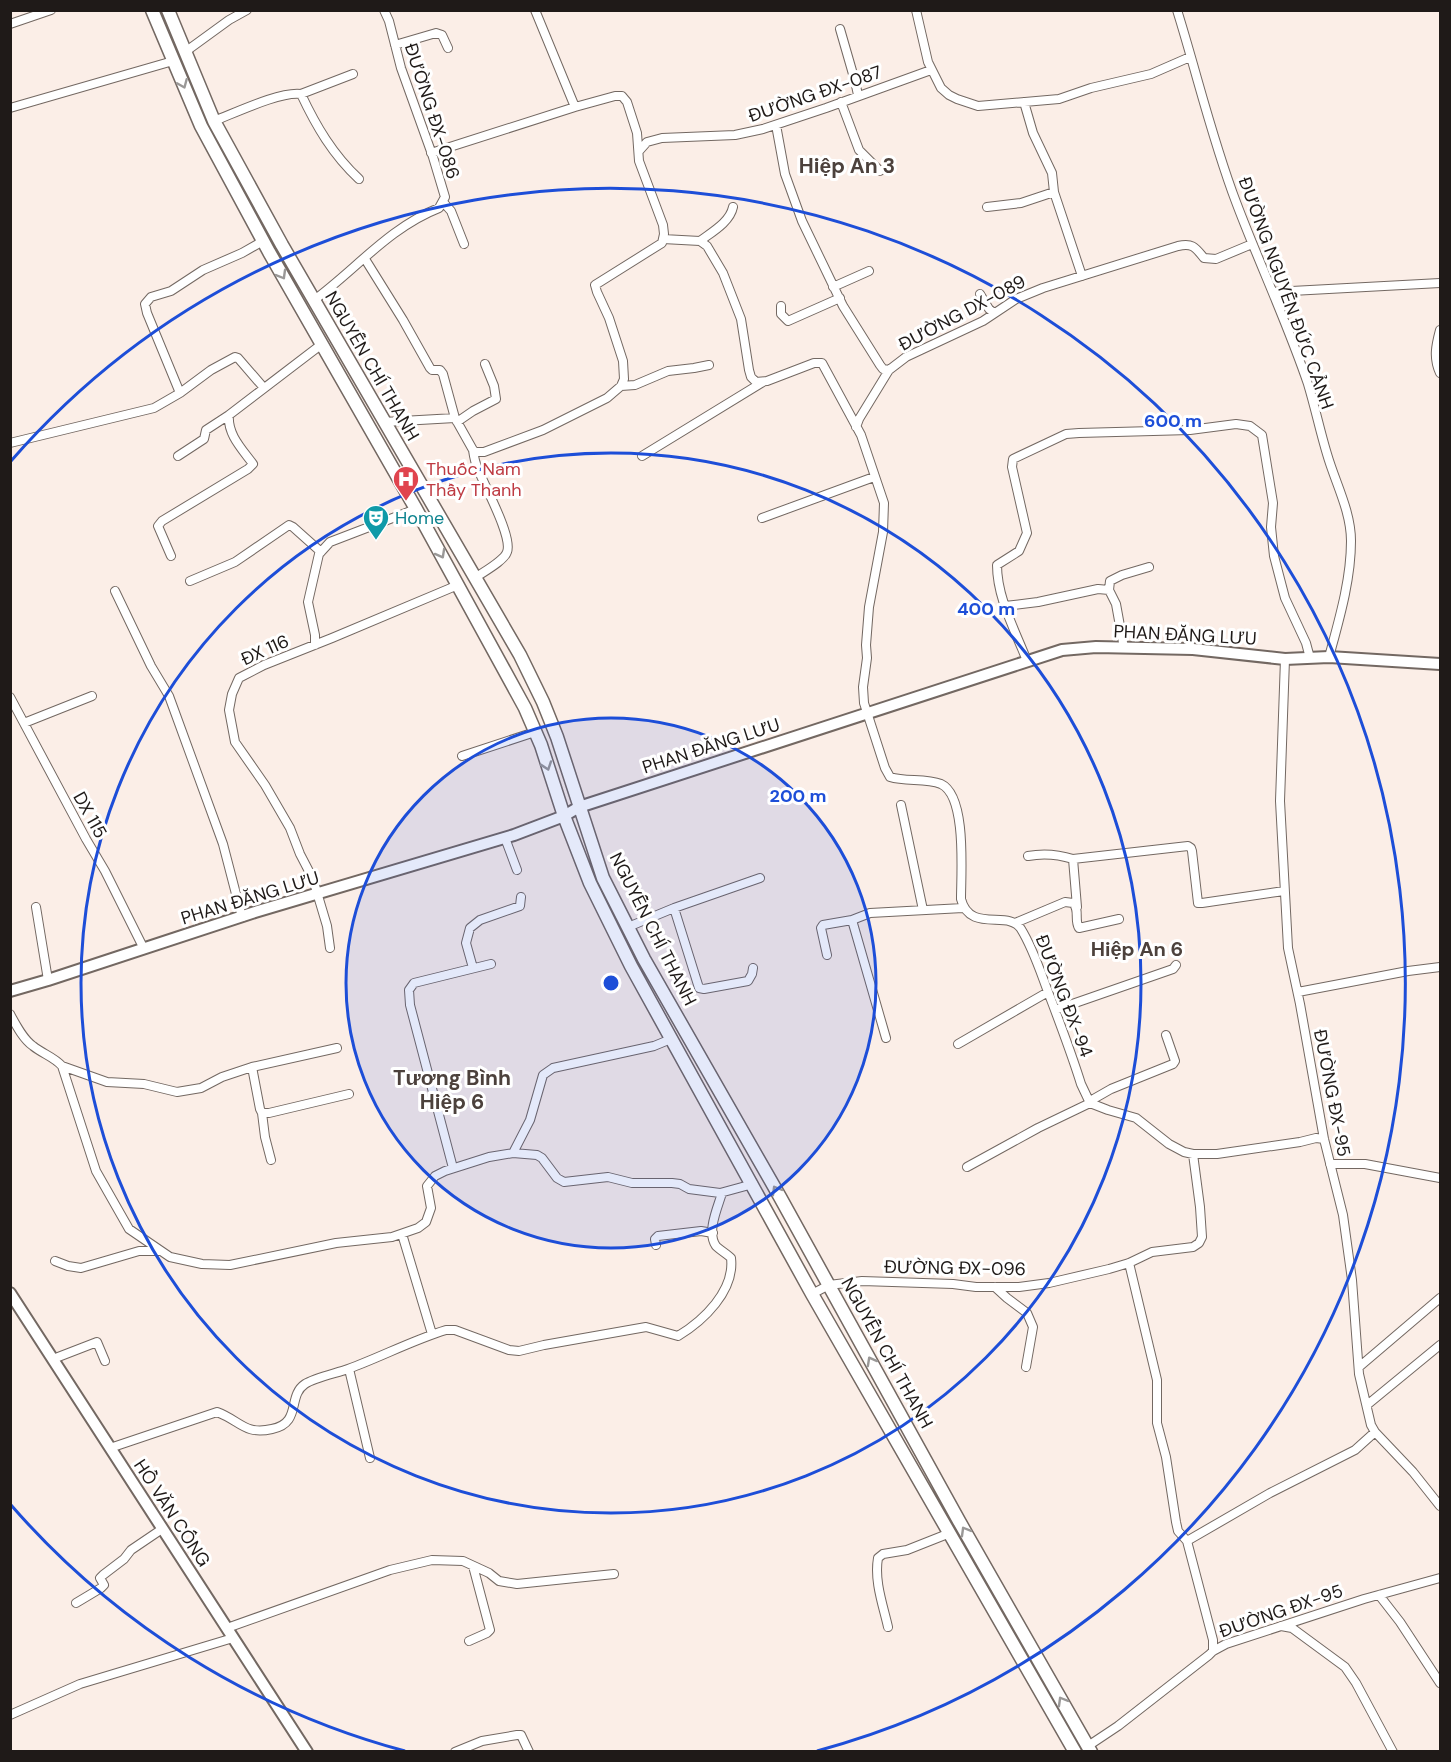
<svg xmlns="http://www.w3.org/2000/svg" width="1451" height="1762" font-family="'DM Sans',sans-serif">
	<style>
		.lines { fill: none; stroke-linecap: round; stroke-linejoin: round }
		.street-casing { stroke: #736862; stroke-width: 10 }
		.secondary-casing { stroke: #736862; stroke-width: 14 }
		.primary-casing { stroke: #736862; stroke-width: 15 }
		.street { stroke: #fff; stroke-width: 8 }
		.secondary { stroke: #fff; stroke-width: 10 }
		.primary { stroke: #fff; stroke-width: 12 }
		.oneway { stroke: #9a9897 }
		.ring { fill: none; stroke: #1d4ed8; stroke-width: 3 }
		.labels { text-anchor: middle; stroke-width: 6; stroke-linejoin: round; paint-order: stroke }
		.street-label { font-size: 18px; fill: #1f1a18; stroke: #fff }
		.health-label { font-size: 18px; fill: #be3a42; stroke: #fff; text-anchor: start }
		.culture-label { font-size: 18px; fill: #0d838f; stroke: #fff; text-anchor: start }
		.neighbourhood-label { font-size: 20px; font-weight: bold; fill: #4c413c; stroke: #fff }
		.quarter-label { font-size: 21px; font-weight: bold; fill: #4c413c; stroke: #fff }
		.centre { fill: #1d4ed8; stroke: #fff; stroke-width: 3 }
		.ring-label { font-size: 18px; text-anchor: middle; font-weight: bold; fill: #1d4ed8; stroke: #fff; stroke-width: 6; stroke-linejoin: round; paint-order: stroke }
	</style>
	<rect width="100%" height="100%" fill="#fbeee7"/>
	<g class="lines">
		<g class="street-casing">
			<path id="street" d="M916 10 928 62 941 88 949 95 957 99 978 106 1059 99 1091 88 1151 74 1190 57
				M1177 10C1197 74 1212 139 1236 202 1259 263 1287 322 1308 384 1315 407 1320 431 1327 454 1335 482 1351 511 1351 541 1351 580 1339 620 1329 657
				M10 24 51 10
				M840 29 855 81 858 95
				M395 45 436 33 442 35 448 48
				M185 52 229 20 247 10
				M301 94C316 126 333 155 359 179
				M841 102 859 150 880 171
				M1024 102 1033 133 1052 173 1054 192 1082 276
				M10 108 173 61
				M214 121C235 113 281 91 301 94L353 74
				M776 125 785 174 802 221 843 306 880 365 883 369 889 370
				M639 151 647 142 662 138 735 135 763 129 826 108 931 70
				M431 153 575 107
				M443 202 451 211 464 244
				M987 207 1021 203 1054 192
				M663 239 700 241 707 246 723 273 741 319 749 370 751 377 756 382 767 381 814 363H822L861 435 884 503 883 532 869 607 866 645 867 658 863 687 864 703 885 768 890 777C906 782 925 778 941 784 967 796 961 873 961 899 970 934 1009 909 1021 929 1034 950 1041 974 1050 997 1061 1026 1072 1055 1081 1084L1090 1103 1108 1110 1136 1118 1169 1144 1184 1152 1193 1154H1217L1300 1142 1316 1138 1324 1139
				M700 241C712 232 730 222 733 207
				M365 259 403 320 430 368 432 370H440L443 374 455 418
				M833 287 869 271
				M1273 292 1440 283
				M980 294 989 309 994 313
				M314 300C355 270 390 227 439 208L445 197 433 157 401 68 389 21 384 10
				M781 306V314L788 321 840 298
				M1440 330C1436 345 1433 358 1440 373
				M621 386 635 385 668 371 694 368 709 365
				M180 393 147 313 145 304 151 297 171 291 203 270 242 253 263 241
				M384 422 455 418 473 450 476 452H484L543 430 607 398 621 386 624 379 623 361 609 318 597 292 595 285 662 243 664 234 663 225 639 161 637 133 627 102 622 96H615L575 107 535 10
				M457 422 473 411 496 399 494 386 485 364
				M856 427 859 419 889 370 906 357 983 321 1016 299 1043 288 1178 246C1193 243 1195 247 1204 258L1216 259 1252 244
				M10 443 154 408 180 393 211 370 235 357 238 358 264 388
				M473 450C474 457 475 463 478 469 484 485 513 537 507 552 504 561 483 572 475 578
				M178 456 204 439 206 430 229 415
				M642 456 763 382
				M762 518 874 477
				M171 556 158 526 162 521 248 469 253 464C242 449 227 434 229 415L322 344
				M190 581 235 562 289 525 293 527 321 552
				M115 591 151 666 169 696 223 844 242 917
				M1005 606 1038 602 1098 589 1109 590
				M315 645V635L308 602 319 554 330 542 416 509
				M1124 648 1116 604 1109 590 1110 581 1122 575 1149 567
				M1285 659 1280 801 1288 948 1300 1004 1324 1139 1343 1215 1352 1280 1359 1374 1371 1425 1375 1432 1413 1472 1440 1506
				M1027 661C1015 630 997 598 997 565L1019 551 1027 533 1012 467 1013 459 1066 434 1079 433 1190 430 1236 424 1250 426 1262 435 1273 503 1271 527 1274 556 1285 598 1306 643 1310 658
				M10 697 86 839 105 871 144 949
				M24 723 92 696
				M462 756 535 732
				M901 805 923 910
				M505 838 517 870
				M1028 856C1043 853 1057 854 1073 859L1077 907
				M1073 859 1188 846 1191 848 1192 851 1198 903H1202L1284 891
				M36 907 48 980
				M674 908 699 988 704 989 748 981 752 974 753 968
				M1015 923 1065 902 1073 903C1080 910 1074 920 1079 928L1119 919
				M628 927 674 908 760 878
				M330 948 327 926 313 879 300 854 290 828 265 785 235 742 229 710 232 694 239 678 264 665 332 638 458 585
				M827 955 821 928 823 925 852 920
				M473 968 466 943 470 928 480 920 520 906 521 897
				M1298 992 1408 971 1440 967
				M1055 1010 1173 969 1176 965
				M10 1014C16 1025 23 1039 33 1046 43 1054 54 1057 62 1066L107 1082 144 1084 177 1092 201 1088 222 1077 252 1067 337 1048
				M886 1038 852 920 870 913 963 908
				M958 1044 1048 992
				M62 1066 96 1171 129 1229 170 1257 202 1264 230 1265 336 1243 392 1237 418 1228 426 1222 431 1208 427 1186 435 1176 445 1171 489 1157 513 1153 537 1155 542 1158 557 1178 564 1182 608 1177 632 1183H672L680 1184 689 1189 720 1193 753 1184
				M252 1067 260 1109 262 1113H269L349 1094
				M1090 1101 1111 1089 1173 1064 1175 1061 1166 1035
				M262 1113 265 1137 271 1160
				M513 1153 530 1120 543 1075 553 1068 654 1046 671 1039
				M1330 1164H1365L1440 1178
				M967 1167 1038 1128 1090 1103
				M453 1168 410 1005 409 990 414 983 491 964
				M402 1234 432 1334
				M656 1245 655 1239 658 1236 701 1231 713 1233
				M55 1261 68 1266 81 1268 139 1251H160
				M1129 1263 1157 1380V1423L1166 1457 1176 1522 1178 1531 1187 1541
				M995 1287 1007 1298 1027 1313 1033 1327 1026 1367
				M812 1294 829 1285 862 1281 953 1284 976 1287H1019L1049 1283 1109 1269 1129 1263 1152 1252 1193 1247 1199 1243 1202 1237 1200 1207 1193 1154
				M53 1359 97 1342 105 1361
				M1359 1367 1440 1298
				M349 1369 370 1458
				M1367 1405 1440 1345
				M110 1448 217 1412C241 1421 244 1435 272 1429 302 1423 287 1396 305 1384 314 1378 337 1373 348 1369 381 1357 413 1340 446 1330H455L509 1350 519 1351 544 1345 646 1327 678 1336C703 1321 735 1291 731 1258 727 1254 720 1250 716 1246 706 1232 718 1207 722 1193
				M1379 1595 1400 1622 1440 1683
				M76 1603 101 1588 104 1585 100 1578 103 1575 124 1559 131 1550 162 1529
				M1281 1626 1292 1628 1345 1667 1356 1683 1393 1752
				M888 1627C883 1605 874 1581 878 1558L883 1554 907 1550 950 1533
				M227 1628 390 1570 432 1560 463 1561 489 1573 499 1581 517 1584 614 1574
				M469 1641 487 1633 490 1630 473 1566
				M1213 1651V1640L1187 1541 1270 1493 1355 1450 1375 1432
				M10 1715 80 1684 233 1638
				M1088 1746 1118 1726 1209 1655 1213 1651 1226 1644 1364 1599 1440 1578
				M455 1752 482 1741 517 1735H521L529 1752"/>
		</g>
		<g class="secondary-casing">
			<path id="secondary" d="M10 991 48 980 255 912 514 835 564 816 579 807 1062 650 1096 647 1193 649 1285 659 1329 657 1440 664
				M10 1293 307 1752"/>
		</g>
		<g class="primary-casing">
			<path id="primary" d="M152 10 201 126 269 252 416 509 525 708 541 745 564 816 590 883 631 966 812 1294 1075 1752
				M168 10 214 121 282 245 520 655 543 702 557 737 603 878 644 959 780 1197 959 1521 1091 1752"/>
		</g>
		<use href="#street" class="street"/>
		<use href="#secondary" class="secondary"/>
		<use href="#primary" class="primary"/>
	</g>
	<defs><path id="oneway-chevron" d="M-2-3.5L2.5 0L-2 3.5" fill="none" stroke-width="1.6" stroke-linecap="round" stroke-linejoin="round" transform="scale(1.5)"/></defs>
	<g class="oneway">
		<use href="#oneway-chevron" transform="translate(183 84) rotate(67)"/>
		<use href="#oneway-chevron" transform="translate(282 275) rotate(60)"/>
		<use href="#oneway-chevron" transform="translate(441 554) rotate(61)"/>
		<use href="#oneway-chevron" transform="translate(547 766) rotate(71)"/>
		<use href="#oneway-chevron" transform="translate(776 1190) rotate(-120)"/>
		<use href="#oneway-chevron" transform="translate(871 1361) rotate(-119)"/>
		<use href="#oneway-chevron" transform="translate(965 1531) rotate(-120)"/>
		<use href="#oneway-chevron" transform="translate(1062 1701) rotate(-120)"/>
	</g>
	<circle cx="611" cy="983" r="265" fill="#1d4ed8" fill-opacity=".12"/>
	<g class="ring">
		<circle cx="611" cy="983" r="265"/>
		<circle cx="611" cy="983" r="530"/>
		<path d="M405 1751A795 795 0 0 1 11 1505M11 461A795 795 0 1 1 817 1751"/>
	</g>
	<defs>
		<g id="hospital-pin" transform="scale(1.35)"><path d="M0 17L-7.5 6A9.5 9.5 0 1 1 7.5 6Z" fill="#e0444e" stroke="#fff"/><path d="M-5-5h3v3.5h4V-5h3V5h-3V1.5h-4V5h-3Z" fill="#fff"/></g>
		<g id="theatre-pin" transform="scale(1.35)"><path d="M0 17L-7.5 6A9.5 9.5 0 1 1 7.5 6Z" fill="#0f9aa8" stroke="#fff"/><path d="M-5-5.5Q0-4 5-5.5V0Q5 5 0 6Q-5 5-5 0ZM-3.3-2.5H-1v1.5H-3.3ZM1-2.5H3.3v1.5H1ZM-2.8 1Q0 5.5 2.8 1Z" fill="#fff"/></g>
	</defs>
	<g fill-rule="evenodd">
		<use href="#hospital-pin" x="406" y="479"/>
		<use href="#theatre-pin" x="376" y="518"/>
	</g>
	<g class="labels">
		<g class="street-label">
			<text transform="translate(815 94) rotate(-19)" y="6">ĐƯỜNG ĐX-087</text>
			<text transform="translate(432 111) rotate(72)" y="6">ĐƯỜNG ĐX-086</text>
			<text transform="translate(1286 293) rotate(70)" y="6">ĐƯỜNG NGUYỄN ĐỨC CẢNH</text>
			<text transform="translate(962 313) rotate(-28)" y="6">ĐƯỜNG DX-089</text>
			<text transform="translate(372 366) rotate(60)" y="6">NGUYỄN CHÍ THANH</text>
			<text transform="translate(1185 635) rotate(3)" y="6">PHAN ĐĂNG LƯU</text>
			<text transform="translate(265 650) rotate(-24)" y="6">ĐX 116</text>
			<text transform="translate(711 746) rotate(-18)" y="6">PHAN ĐĂNG LƯU</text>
			<text transform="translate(90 815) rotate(61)" y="6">DX 115</text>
			<text transform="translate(250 898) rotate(-17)" y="6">PHAN ĐĂNG LƯU</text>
			<text transform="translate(653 929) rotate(63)" y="6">NGUYỄN CHÍ THANH</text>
			<text transform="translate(1064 996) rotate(69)" y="6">ĐƯỜNG ĐX-94</text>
			<text transform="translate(1332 1093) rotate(79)" y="6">ĐƯỜNG ĐX-95</text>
			<text transform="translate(955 1268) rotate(1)" y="6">ĐƯỜNG ĐX-096</text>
			<text transform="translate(887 1353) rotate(61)" y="6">NGUYỄN CHÍ THANH</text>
			<text transform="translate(172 1513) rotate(57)" y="6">HỒ VĂN CỐNG</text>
			<text transform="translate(1281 1611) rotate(-19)" y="6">ĐƯỜNG ĐX-95</text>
		</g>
		<g class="health-label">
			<text x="426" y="475">Thuốc Nam<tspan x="426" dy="21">Thầy Thanh</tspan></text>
		</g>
		<g class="culture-label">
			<text x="395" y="524">Home</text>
		</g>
		<g class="neighbourhood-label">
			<text x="1137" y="956">Hiệp An 6</text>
		</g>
		<g class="quarter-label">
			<text x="847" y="173">Hiệp An 3</text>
			<text x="452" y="1085">Tương Bình<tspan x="452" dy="24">Hiệp 6</tspan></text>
		</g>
	</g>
	<circle cx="611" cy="983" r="9" class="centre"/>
	<g class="ring-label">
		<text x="1173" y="427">600 m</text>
		<text x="986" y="615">400 m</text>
		<text x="798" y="802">200 m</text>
	</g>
	<rect width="1451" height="1762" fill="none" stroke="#1f1a18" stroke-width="24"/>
</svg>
